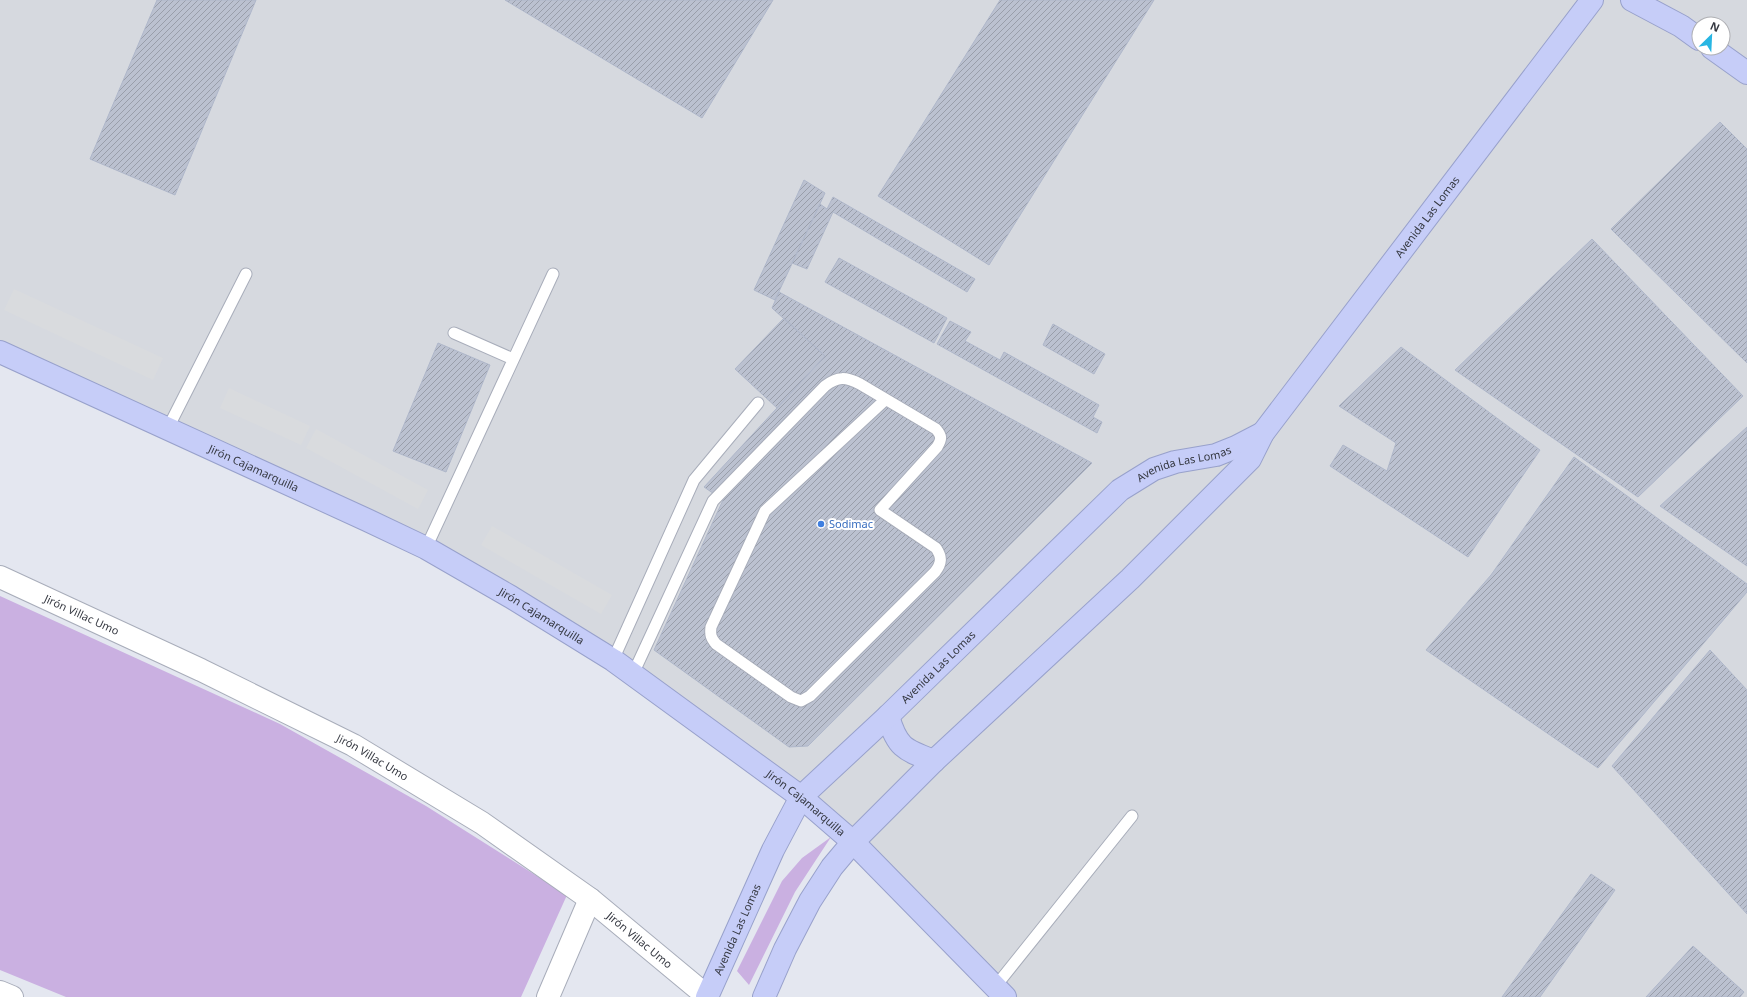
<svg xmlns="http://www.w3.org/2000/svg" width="1747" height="997" font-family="'Noto Sans',sans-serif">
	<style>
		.industrial { fill: #d6d9df; fill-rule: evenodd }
		.green { fill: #cab0e1 }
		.parking { fill: #d9dbde }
		.building { fill: url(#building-hatch); stroke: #afb7ca }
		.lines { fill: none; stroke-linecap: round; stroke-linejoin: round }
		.lane-casing { stroke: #a8adba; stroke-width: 13 }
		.street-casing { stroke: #a8adba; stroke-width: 24 }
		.secondary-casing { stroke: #98a1cb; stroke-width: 24 }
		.lane { stroke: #fff; stroke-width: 11 }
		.street { stroke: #fff; stroke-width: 22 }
		.secondary { stroke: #c6cdf8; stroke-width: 22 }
		.shop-dot { fill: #3f7fe0; stroke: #fff; stroke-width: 1.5 }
		.labels { text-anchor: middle; stroke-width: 4; stroke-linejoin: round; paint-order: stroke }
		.street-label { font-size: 11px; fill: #353841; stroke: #fff }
		.shop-label { font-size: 11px; fill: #366cbe; stroke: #fff; text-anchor: start }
	</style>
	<defs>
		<pattern id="building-hatch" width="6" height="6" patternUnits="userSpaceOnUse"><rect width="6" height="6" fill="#bbc1d0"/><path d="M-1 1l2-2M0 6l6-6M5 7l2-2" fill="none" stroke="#999eaa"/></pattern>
	</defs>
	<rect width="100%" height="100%" fill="#e4e7f0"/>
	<path class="industrial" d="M0 0H1747V997H1010L841 838 576 644 355 516 0 354ZM1699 24H1723V48H1699Z"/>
	<path class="green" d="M0 596 280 724 426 806 567 895 521 997H66L0 970Z
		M831 837 795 892 749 985 737 971 782 881 802 858Z"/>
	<path class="parking" d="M14 289 163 358 153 380 4 310Z
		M229 388 310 426 301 445 220 408Z
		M316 429 428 490 418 509 306 448Z
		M492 526 612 595 601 614 481 545Z"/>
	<path class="building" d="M157 0H256L175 195 90 159Z
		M505 0H773L702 118Z
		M1000 0H1154L989 265 878 196Z
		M1720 122 1747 149V363L1611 229Z
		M804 180 825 193 775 300 754 290Z
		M833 197 975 279 967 292 833 212 807 269 792 263 820 204 827 209Z
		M1592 239 1743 396 1638 497 1455 370Z
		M839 258 947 318 934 343 825 282Z
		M779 292 1092 463 808 746 789 747 654 650 723 500 704 487 825 356 772 308Z
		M784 318 825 356 777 408 735 369Z
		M950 321 971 332 965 341 1000 360 1004 352 1099 405 1093 417 1102 422 1097 433 937 344Z
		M1053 324 1105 354 1094 374 1043 345Z
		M438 343 490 365 446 472 393 451Z
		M1401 347 1540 450 1468 557 1330 466 1343 445 1387 471 1396 443 1339 406Z
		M1747 427V566L1660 506Z
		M1574 457 1747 584V592L1598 768 1426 650 1491 575Z
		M1710 650 1747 690V914L1612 766Z
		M1591 874 1615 890 1540 997H1502Z
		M1693 946 1744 992 1740 997H1646Z"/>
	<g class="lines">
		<g class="lane-casing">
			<path id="lane" d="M454 333 513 359
				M168 428 246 274
				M426 548 553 274
				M613 660 694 480 758 403
				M633 674 713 501 825 386C838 376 846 377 860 384L936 429C942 436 942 439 937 447L880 510 936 548C942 557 942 563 935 572L810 696 801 701 791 697 716 644C711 638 710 635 711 627L765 511 885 400
				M995 987 1132 816"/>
		</g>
		<g class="street-casing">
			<g id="street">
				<path id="s1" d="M0 577 201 670 353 745 482 823 590 899 708 997"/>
				<path d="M0 992 12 997"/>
				<path d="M548 997 590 899"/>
			</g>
		</g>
		<g class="secondary-casing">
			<g id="secondary">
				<path d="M1632 0 1681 26 1699 39"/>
				<path d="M1712 48 1747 73"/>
				<path id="s2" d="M0 352 367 520 426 548 511 597 613 660 801 797 853 842 1005 997"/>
				<path d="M888 716C897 748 905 750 934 761"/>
				<path id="s3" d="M707 997 773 850 801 797 888 716 1120 490 1154 469 1175 462 1216 455 1236 447 1263 433"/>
				<path id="s4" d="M764 997 785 949 810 901 832 867 853 842 934 761 1130 579 1250 459 1263 433 1592 0"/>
			</g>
		</g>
		<use href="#lane" class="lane"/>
		<use href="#street" class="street"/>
		<use href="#secondary" class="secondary"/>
	</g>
	<circle class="shop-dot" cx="821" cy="524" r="4"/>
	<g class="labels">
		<g class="street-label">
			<text dy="4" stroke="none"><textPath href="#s4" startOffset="1032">Avenida Las Lomas</textPath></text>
			<text dy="4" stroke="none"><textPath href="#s3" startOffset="734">Avenida Las Lomas</textPath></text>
			<text dy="4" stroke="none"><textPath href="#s2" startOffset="279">Jirón Cajamarquilla</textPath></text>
			<text dy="4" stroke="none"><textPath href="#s1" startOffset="90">Jirón Villac Umo</textPath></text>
			<text dy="4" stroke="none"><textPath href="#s2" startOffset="603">Jirón Cajamarquilla</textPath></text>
			<text dy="4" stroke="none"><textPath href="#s3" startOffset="410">Avenida Las Lomas</textPath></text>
			<text dy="4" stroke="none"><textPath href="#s1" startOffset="414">Jirón Villac Umo</textPath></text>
			<text dy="4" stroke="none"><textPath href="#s2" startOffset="927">Jirón Cajamarquilla</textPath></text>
			<text dy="4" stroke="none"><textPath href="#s3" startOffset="74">Avenida Las Lomas</textPath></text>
			<text dy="4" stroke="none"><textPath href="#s1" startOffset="738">Jirón Villac Umo</textPath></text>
		</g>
		<g class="shop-label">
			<text x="829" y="528">Sodimac</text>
		</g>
	</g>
	<g transform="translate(1711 36) rotate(24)"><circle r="19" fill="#ffffff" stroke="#aeafb3"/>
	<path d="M0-3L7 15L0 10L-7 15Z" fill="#28b6e3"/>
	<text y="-6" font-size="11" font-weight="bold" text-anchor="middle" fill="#353841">N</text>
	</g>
</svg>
